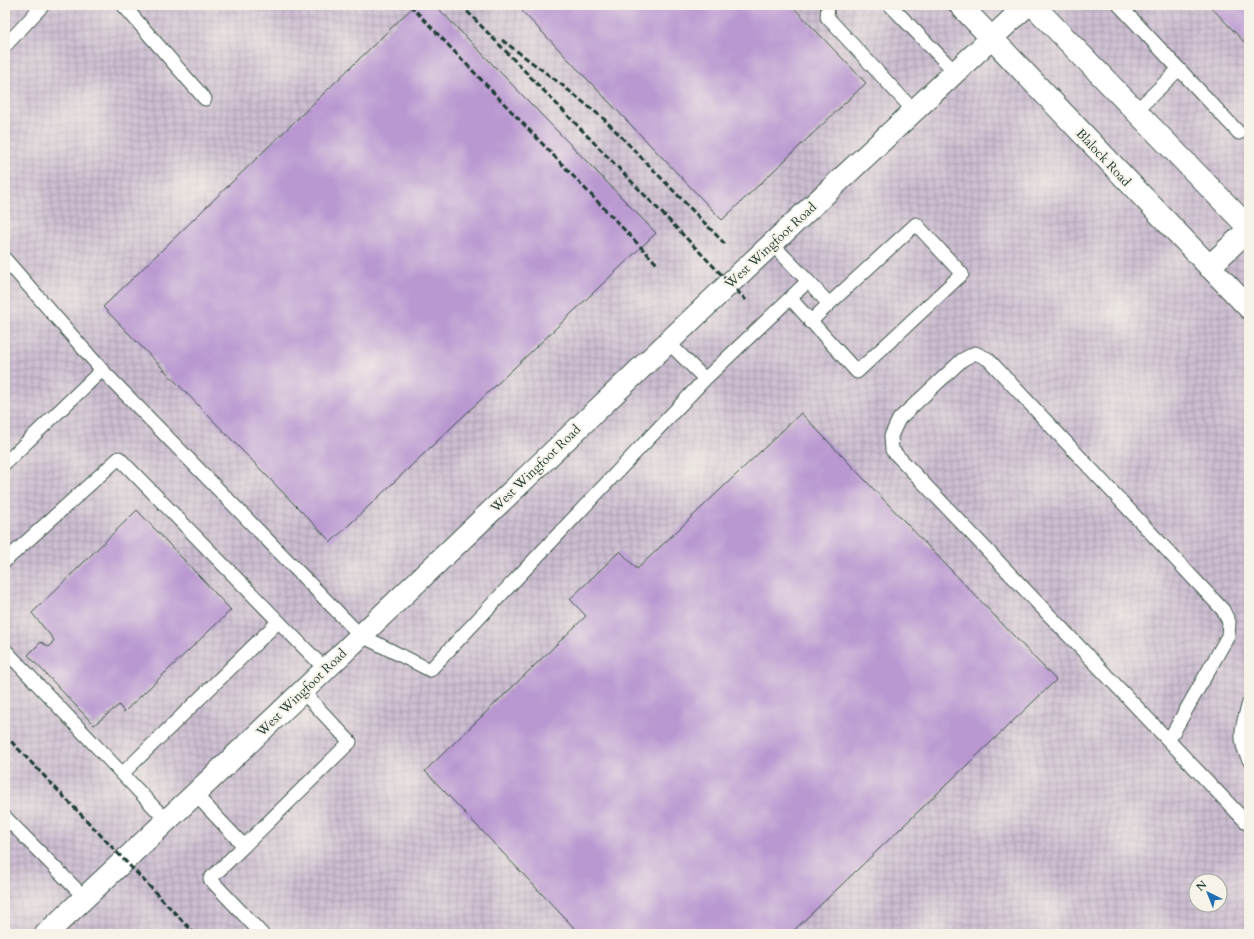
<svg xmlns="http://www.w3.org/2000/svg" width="1254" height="939" font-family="Cardo,serif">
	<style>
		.industrial { fill: url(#industrial-grid); fill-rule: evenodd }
		.building { fill: #b998d1 }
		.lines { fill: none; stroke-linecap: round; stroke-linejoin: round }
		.lane-casing { stroke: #3e5649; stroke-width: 15 }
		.secondary-casing { stroke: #3e5649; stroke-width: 24 }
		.lane { stroke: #fff; stroke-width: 13 }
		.secondary { stroke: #fff; stroke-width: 22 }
		.rail { stroke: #1f3d34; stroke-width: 3; stroke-dasharray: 6 3; stroke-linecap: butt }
		.labels { text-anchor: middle; stroke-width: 4; stroke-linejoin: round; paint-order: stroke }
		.street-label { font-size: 13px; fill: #1f3d34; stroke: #f7f3e8 }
	</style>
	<defs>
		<pattern id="industrial-grid" width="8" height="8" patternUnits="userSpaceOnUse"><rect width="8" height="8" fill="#cdbed2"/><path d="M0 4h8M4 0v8" fill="none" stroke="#a69cab"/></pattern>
	</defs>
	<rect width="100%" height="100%" fill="#f7f3e8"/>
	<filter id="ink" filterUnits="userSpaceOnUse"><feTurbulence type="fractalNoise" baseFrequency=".025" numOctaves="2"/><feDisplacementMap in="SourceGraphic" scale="8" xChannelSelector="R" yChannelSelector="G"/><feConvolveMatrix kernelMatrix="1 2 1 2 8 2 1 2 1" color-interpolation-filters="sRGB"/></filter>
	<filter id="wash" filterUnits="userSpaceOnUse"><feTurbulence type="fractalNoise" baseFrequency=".012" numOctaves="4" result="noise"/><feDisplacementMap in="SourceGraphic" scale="16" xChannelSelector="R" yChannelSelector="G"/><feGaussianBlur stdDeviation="0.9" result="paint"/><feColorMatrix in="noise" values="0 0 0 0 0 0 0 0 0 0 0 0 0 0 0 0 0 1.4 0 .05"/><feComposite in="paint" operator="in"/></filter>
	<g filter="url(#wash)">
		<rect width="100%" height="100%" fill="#ece2c2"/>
		<path class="industrial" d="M5 5H1249V934H5ZM1196 881H1220V905H1196Z"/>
		<g id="blocks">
			<path class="building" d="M415 5H435L656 233 331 542 103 307Z
				M526 5H791L866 83 722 220 521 10Z
				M1209 5H1249V47Z
				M801 413 1056 680 790 934H580L425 771 586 616 570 599 620 551 637 569Z
				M137 510 231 610 124 712 119 705 94 725 28 655 41 642 49 647 54 640 32 613Z"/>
		</g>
	</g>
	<g filter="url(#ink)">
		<use href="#blocks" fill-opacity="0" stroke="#3e5649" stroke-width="1"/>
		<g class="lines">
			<g class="lane-casing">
				<path id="lane" d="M123 5 205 99
					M828 5 827 17 914 111
					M890 5 955 72
					M1119 5 1239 133
					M5 46 43 5
					M1136 111 1179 69
					M5 259 102 370 360 635 430 670 705 379
					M790 298 857 372 962 274 916 224 829 304 808 281
					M810 322 829 304
					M668 342 705 379 808 281 772 244
					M5 463 102 370
					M5 561 119 458 325 669
					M5 650 167 821
					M1249 703C1242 726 1237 738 1249 760
					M1169 740 1228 636 1229 622 1223 610 988 359 975 353 962 360 899 419 891 436 892 450 1249 825
					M122 774 278 622
					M195 794 244 846 350 742 302 691
					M5 817 85 898
					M244 846 210 879 262 934"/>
			</g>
			<g class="secondary-casing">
				<path id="secondary" d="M960 5 1249 308
					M1033 5 1249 228
					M1209 267 1249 229
					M46 934 195 794 730 283 1027 5"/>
			</g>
			<use href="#lane" class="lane"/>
			<use href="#secondary" class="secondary"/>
			<path class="rail" d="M410 5 657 264
				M461 5 746 300
				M500 5 505 10
				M502 40 562 85 604 119 725 244
				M5 735 195 934"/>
		</g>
	</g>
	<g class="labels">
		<g class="street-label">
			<text transform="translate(1104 157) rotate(47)" y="5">Blalock Road</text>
			<text transform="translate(770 245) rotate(-43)" y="5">West Wingfoot Road</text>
			<text transform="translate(535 468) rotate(-44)" y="5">West Wingfoot Road</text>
			<text transform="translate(301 692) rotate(-44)" y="5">West Wingfoot Road</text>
		</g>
	</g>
	<rect width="1254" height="939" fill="none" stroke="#f7f3e8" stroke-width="20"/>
	<g transform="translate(1208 893) rotate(317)"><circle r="19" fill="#f7f3e8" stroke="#a1aaa0"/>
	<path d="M0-3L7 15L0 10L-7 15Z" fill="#1f6fb2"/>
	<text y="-6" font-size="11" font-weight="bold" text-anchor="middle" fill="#1f3d34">N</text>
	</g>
</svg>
